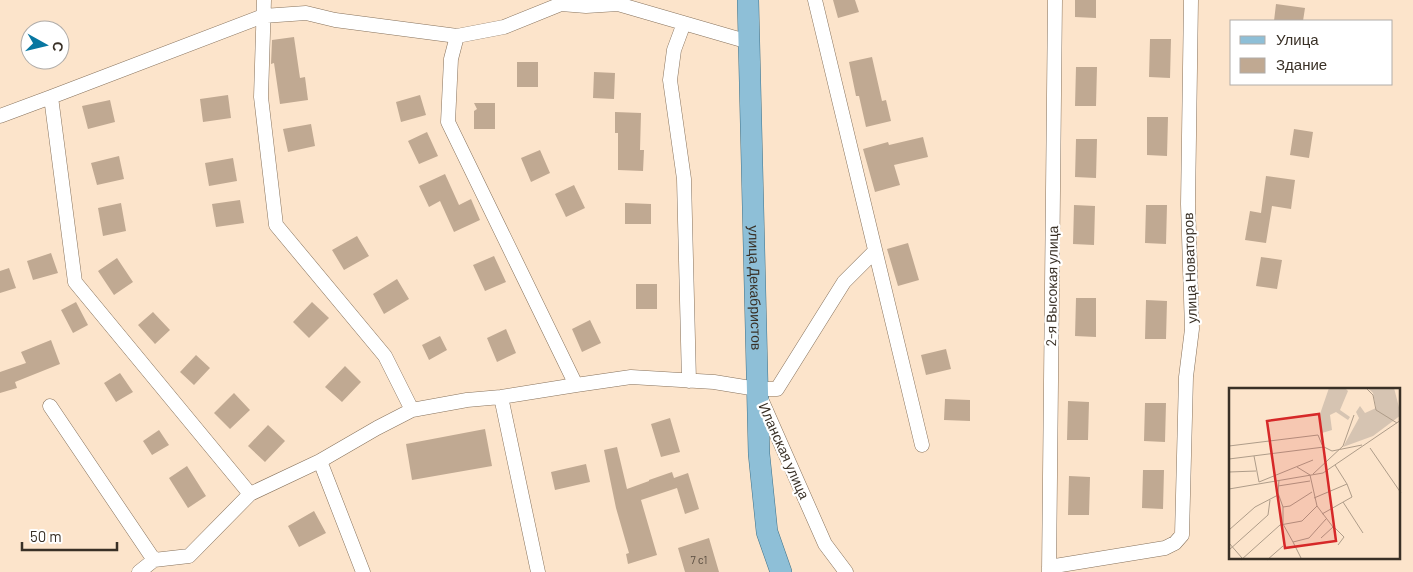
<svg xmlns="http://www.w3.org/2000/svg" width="1413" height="572" font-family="Barlow,sans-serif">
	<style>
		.building { fill: #c0a992 }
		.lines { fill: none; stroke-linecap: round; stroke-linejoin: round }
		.minor-casing { stroke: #87725c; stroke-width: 15 }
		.primary-casing { stroke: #3f7188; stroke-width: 22 }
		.minor { stroke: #fff; stroke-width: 14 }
		.primary { stroke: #8ebfd7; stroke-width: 21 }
		.labels { text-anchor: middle; stroke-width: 4.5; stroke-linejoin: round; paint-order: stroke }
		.number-label { font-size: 11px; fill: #5b4e41 }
		.street-label { font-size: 14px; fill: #393026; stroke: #fff }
		.inset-road { fill: none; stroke: #ae9c89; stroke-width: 1 }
		.view { fill: #d62828; fill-opacity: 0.15; stroke: #d62828; stroke-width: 2.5 }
		.inset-edge { fill: none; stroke: #393026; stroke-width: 2.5 }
	</style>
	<rect width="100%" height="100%" fill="#fce4cb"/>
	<path class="building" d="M833 0H855L859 12 838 18Z
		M1075 0H1096V18L1075 17Z
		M1276 4 1305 8 1303 21H1274Z
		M294 37 300 78 305 77 308 100 280 104 274 63 271 64 272 40Z
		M1150 39H1171L1170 78 1149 77Z
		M872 57 882 101 886 100 891 121 866 127 859 96H856L849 62Z
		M517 62H538V87H517Z
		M1076 67H1097L1096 106H1075Z
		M594 72 615 73 614 99 593 98Z
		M228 95 231 118 203 122 200 99Z
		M420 95 426 115 401 122 396 102Z
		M110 100 115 122 88 129 82 106Z
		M474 103H495V129H474V111L477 109Z
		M615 112 641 113 640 150H644L643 171 618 170V133H615Z
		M1147 117H1168L1167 156 1147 155Z
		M311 124 315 146 288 152 283 129Z
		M1294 129 1313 132 1309 158 1290 155Z
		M427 132 438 156 419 164 408 141Z
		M923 137 928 157 894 165 900 185 875 192 863 149 888 142 889 145Z
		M1076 139H1097L1096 178 1075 177Z
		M540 150 550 173 531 182 521 158Z
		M119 156 124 179 97 185 91 163Z
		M233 158 237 181 209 186 205 163Z
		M445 174 459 205 471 199 480 220 454 232 440 201 429 207 419 186Z
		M1266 176 1295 180 1291 209 1272 206 1266 243 1245 240 1250 211 1261 213Z
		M574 185 585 208 566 217 555 194Z
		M240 200 244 223 216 227 212 204Z
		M121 203 126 231 103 236 98 208Z
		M625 203 651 204V224H625Z
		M1074 205 1095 206 1094 245 1073 244Z
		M1146 205H1167L1166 244 1145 243Z
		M357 236 369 256 344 270 332 250Z
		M908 243 919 280 898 286 887 249Z
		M51 253 58 273 33 280 27 261Z
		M494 256 506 282 485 291 473 265Z
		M1261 257 1282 260 1277 289 1256 286Z
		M117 258 133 282 114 295 98 271Z
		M9 268 16 288 0 293V271Z
		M397 279 409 299 384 314 373 294Z
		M636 284H657V309H636Z
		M1076 298H1096V337L1075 336Z
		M1146 300 1167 301 1166 339H1145Z
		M76 302 88 325 73 333 61 310Z
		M312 302 329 318 309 338 293 322Z
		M153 312 170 330 155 344 138 325Z
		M590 320 601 343 582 352 572 329Z
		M506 329 516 353 497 362 487 338Z
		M440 336 447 350 429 360 422 345Z
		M51 340 60 364 15 382 17 388 0 393V372L26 363 21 352Z
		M946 349 951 369 926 375 921 355Z
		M196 355 210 368 194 385 180 372Z
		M345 366 361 382 342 402 325 387Z
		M120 373 133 392 116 402 104 383Z
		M234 393 250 410 230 429 214 413Z
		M945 399 970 400V421L944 420Z
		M1068 401 1089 402 1088 440H1067Z
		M1145 403H1166L1165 442 1144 441Z
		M670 418 680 452 661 457 651 424Z
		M268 425 285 441 265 462 248 446Z
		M485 429 492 466 412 480 406 444Z
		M159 430 169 445 152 455 143 441Z
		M617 447 627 489 649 481V480L672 472 674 478 688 473 699 509 685 514 677 488 641 500 657 555 628 564 626 554 629 553 616 508 604 450Z
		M586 464 590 482 555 490 551 472Z
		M187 466 206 496 188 508 169 478Z
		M1143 470H1164L1163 509 1142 508Z
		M1069 476 1090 477 1089 515H1068Z
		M314 511 326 533 299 547 288 526Z
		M709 538 719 572H685L678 548Z"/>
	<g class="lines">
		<g class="minor-casing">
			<path id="minor" d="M264 0 261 97 276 225 385 356 412 410
				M815 0 922 445
				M684 23 674 50 670 80 684 179 689 381
				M0 116 51 97
				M576 385 448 122 451 59 457 36 504 27 561 4 586 6 618 4 749 42
				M501 397 538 572
				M761 399 825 544 846 572
				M50 406 154 560 189 556 250 494 320 461 377 428 412 410 467 400 501 397 576 385 631 377 714 382 757 389H777L844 282 875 251
				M320 461 363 572
				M250 494 75 282 51 97 263 16 306 13 335 20 457 36
				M1049 567 1165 548 1175 543 1182 535 1186 377 1192 329 1188 204 1191 0
				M139 572 154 560
				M1049 572 1055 0"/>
		</g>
		<g class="primary-casing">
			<g id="primary">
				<path id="s1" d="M748 0 759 454 767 532 781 572"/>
			</g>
		</g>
		<use href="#minor" class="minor"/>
		<use href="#primary" class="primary"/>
	</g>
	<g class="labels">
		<g class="number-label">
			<text x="699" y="564">7 с1</text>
		</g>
		<g class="street-label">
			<text transform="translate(1190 268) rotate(-92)" y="5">улица Новаторов</text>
			<text transform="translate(1052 286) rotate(-89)" y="5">2-я Высокая улица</text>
			<text dy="5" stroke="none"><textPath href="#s1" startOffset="288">улица Декабристов</textPath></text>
			<text transform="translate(784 451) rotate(66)" y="5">Иланская улица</text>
		</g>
	</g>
	<g transform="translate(1229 388)">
		<rect width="171" height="171" fill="#fce4cb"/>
		<path d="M100 0H116L119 3 111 22 121 29 119 32 107 24 101 27 103 42 93 45 91 26ZM139 0H165L172 27 144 48 114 59 130 30 127 24 131 18 136 25 147 20 144 5Z" fill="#d6c4b2"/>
		<path class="inset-road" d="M137 0 144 7 147 22 168 35M0 58 89 47 94 59M141 60 172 105M25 68 30 94M0 71 95 59 103 63 133 57M106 77 118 96M68 79 81 87M0 84 27 83M84 86 114 58 125 27M81 87 88 118 104 139 92 150M50 92 49 105 54 119 61 118 83 104M30 94 84 72M49 98 81 93M0 101 94 85 172 32M85 110 118 96 123 109 93 126M114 114 134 145M54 119V136L64 154 80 150 97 131M105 139 115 149 109 157M0 142 26 119 49 107M64 154 73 172M0 155 13 170M0 162 39 127 41 112M12 172 51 137 73 133 88 118M38 172 54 158"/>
		<path class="view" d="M90 26 107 153 56 160 38 33Z"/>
		<rect width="171" height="171" class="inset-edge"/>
	</g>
	<rect x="1230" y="20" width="162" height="65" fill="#ffffff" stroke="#b0aca8"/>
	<rect x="1240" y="36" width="25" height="8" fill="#8ebfd7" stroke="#b0aca8"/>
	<text x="1276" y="45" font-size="15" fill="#393026">Улица</text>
	<rect x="1240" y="58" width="25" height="15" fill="#c0a992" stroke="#b0aca8"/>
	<text x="1276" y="70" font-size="15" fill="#393026">Здание</text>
	<g transform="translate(45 45) rotate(98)"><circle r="24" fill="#ffffff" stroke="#b0aca8"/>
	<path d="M0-4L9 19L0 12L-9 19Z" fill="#0877a1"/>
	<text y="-8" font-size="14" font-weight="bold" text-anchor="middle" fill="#393026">С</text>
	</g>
	<path d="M22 542v8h95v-8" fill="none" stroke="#393026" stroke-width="2.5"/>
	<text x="30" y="542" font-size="15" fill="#393026" stroke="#ffffff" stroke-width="4" paint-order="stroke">50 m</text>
</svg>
